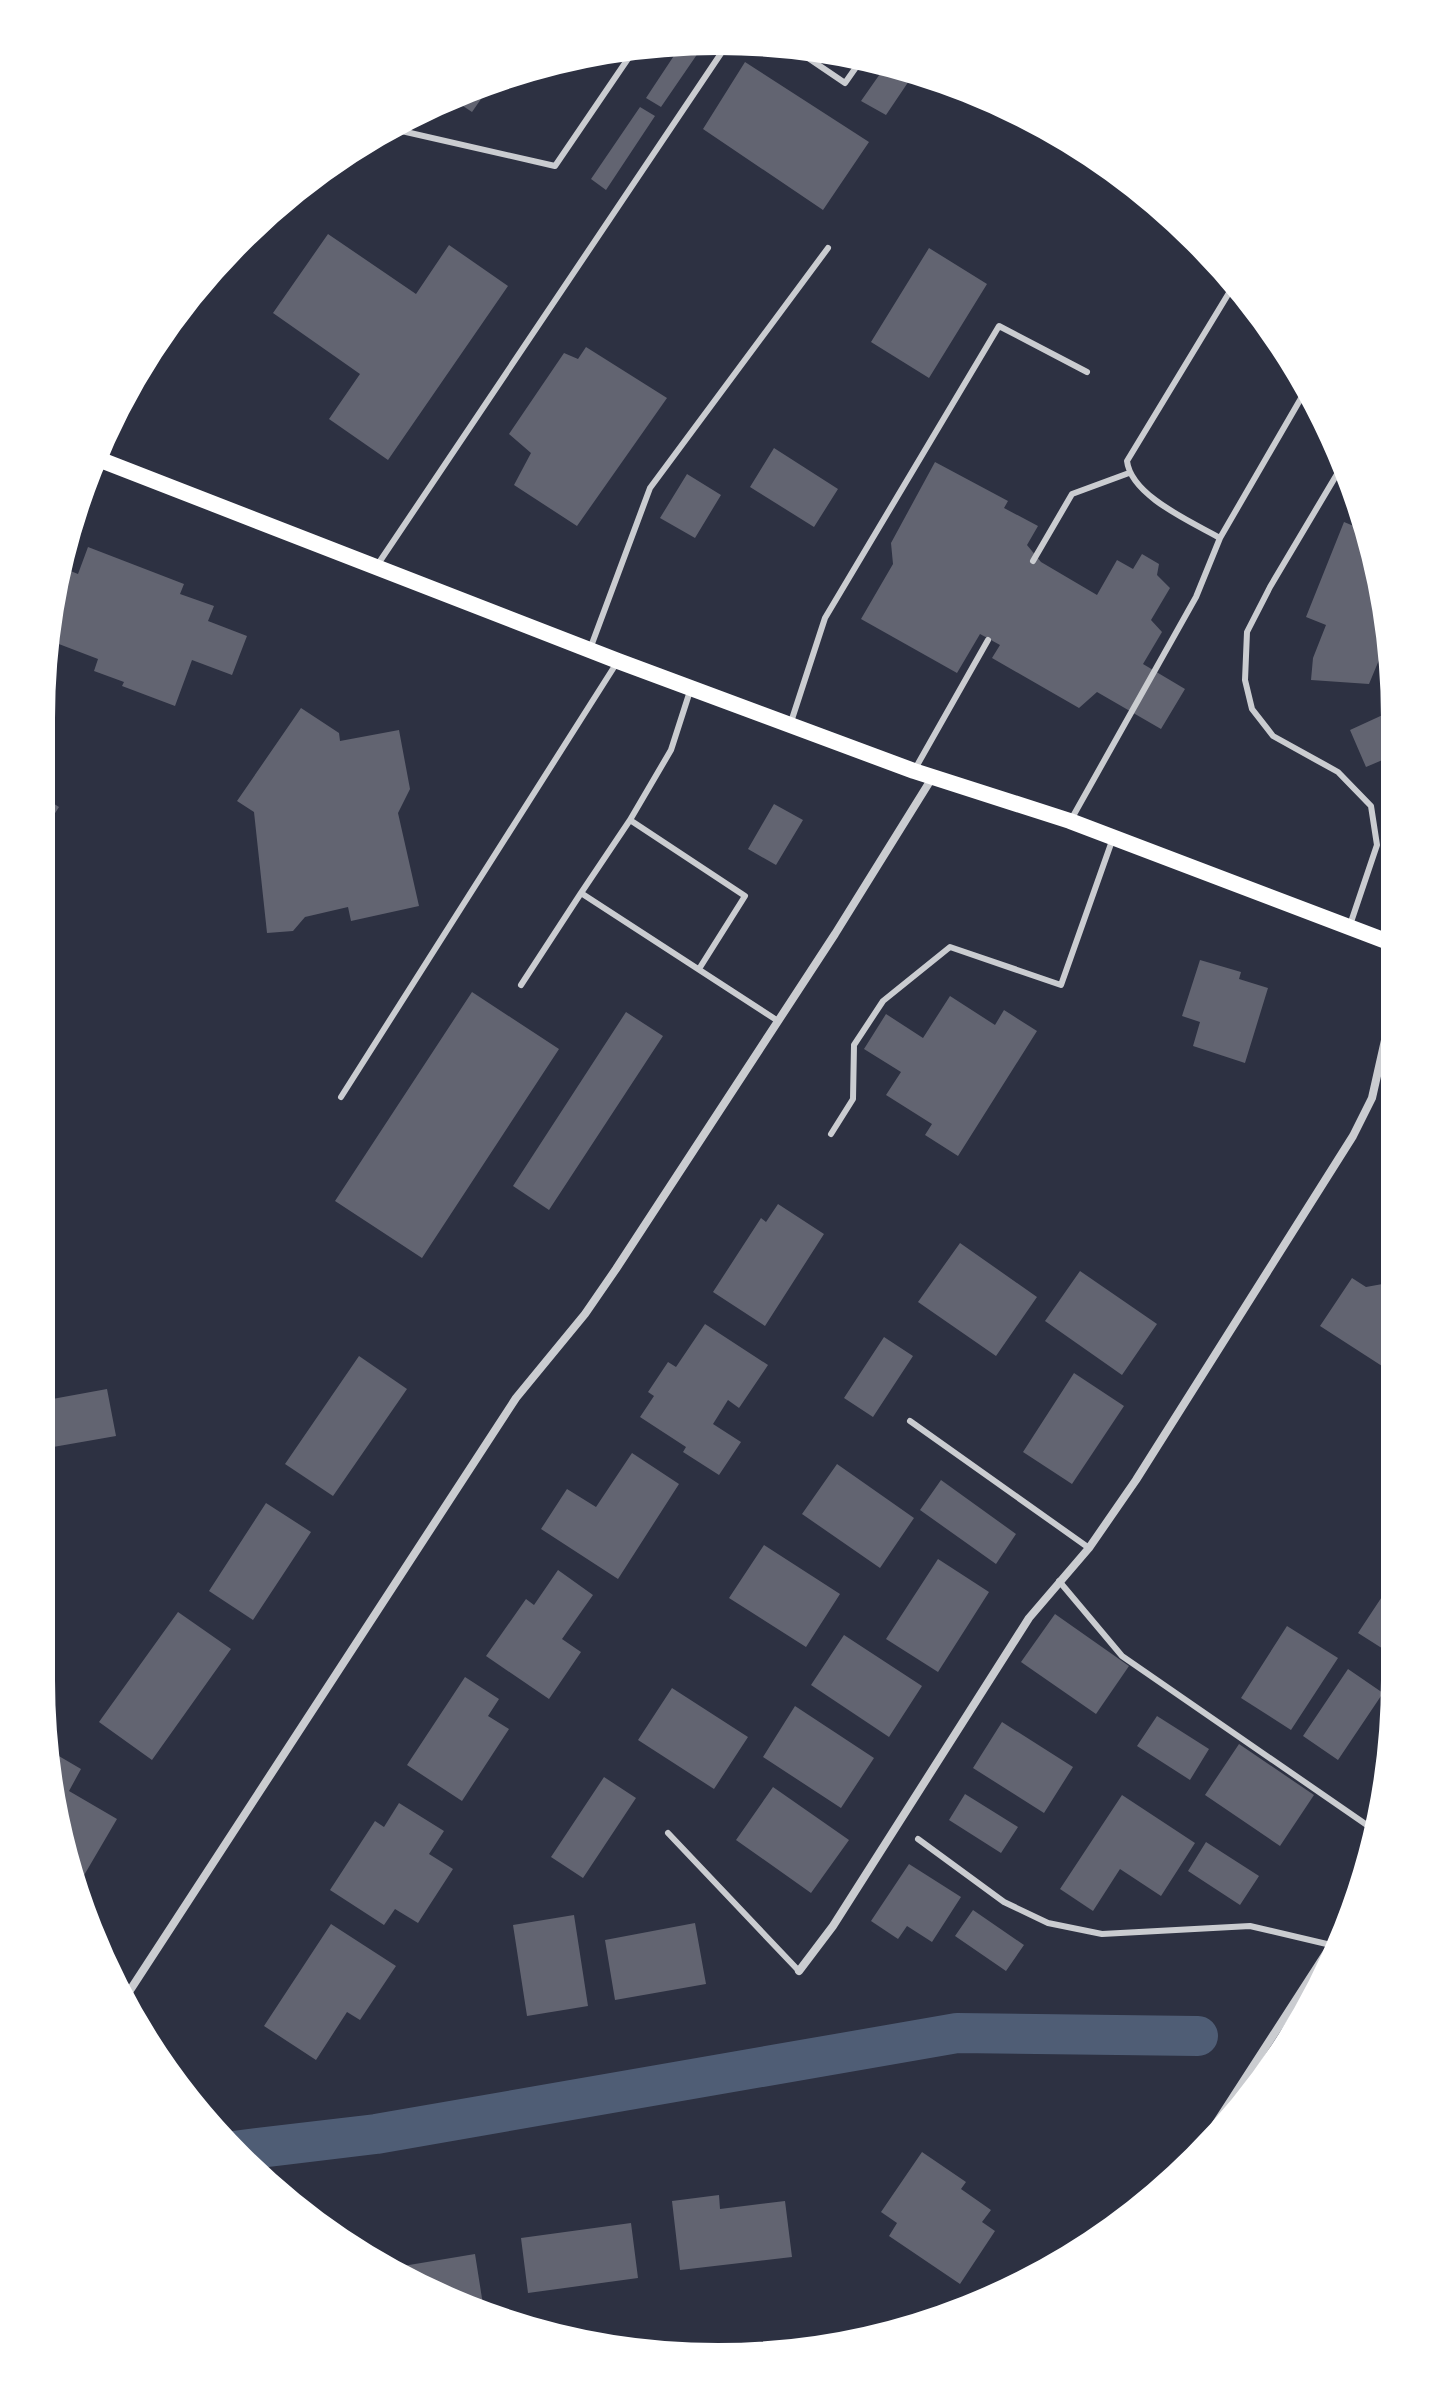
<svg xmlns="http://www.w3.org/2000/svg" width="1436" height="2398" font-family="'Open Sans',sans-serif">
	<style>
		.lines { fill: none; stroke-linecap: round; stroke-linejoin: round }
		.canal { stroke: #4f5d75; stroke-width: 40 }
		.building { fill: #626471 }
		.service { stroke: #caccd0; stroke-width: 6 }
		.minor { stroke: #caccd0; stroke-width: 8 }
		.secondary { stroke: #fff; stroke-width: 16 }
		.rim { fill: none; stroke: #fff; stroke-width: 10 }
	</style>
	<rect width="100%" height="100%" fill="#2d3142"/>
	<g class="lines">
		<path class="canal" d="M233 2151 376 2134 957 2033 1198 2036"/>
	</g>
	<path class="building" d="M709 37 661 107 646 98 685 39Z
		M889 61 917 69 886 115 861 101Z
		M745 62 869 142 823 210 703 129Z
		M497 76 472 112 445 94 457 88Z
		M640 107 655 116 606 190 591 179Z
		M328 234 416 294 449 245 508 286 388 460 329 419 360 374 273 313Z
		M929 248 987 284 929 378 871 342Z
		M586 347 667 398 577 526 514 485 531 453 509 434 564 353 578 359Z
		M774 448 838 489 814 527 750 487Z
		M935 462 1008 501 1004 508 1038 526 1027 545 1041 562 1097 595 1117 560 1133 569 1142 554 1159 564 1157 575 1170 588 1151 620 1162 632 1143 664 1185 689 1161 729 1097 692 1079 708 992 658 1000 645 980 634 957 673 861 619 893 564 891 543Z
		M687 474 721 495 695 538 660 518Z
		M1344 522 1371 533 1397 668 1379 660 1369 684 1311 680 1313 658 1326 625 1306 617Z
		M88 547 184 584 180 594 214 606 208 621 247 636 232 675 192 660 175 706 122 686 124 682 94 671 98 659 51 641 59 616 51 613 68 570 78 574Z
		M301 708 339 733 340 741 399 730 410 789 398 813 419 906 351 921 348 907 305 917 293 931 267 933 254 812 237 801Z
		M1387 713 1399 738V753L1366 767 1350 730Z
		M37 793 59 807 37 841Z
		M774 804 803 820 776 865 748 849Z
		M37 913 54 923 37 951Z
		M1200 960 1241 972 1239 979 1268 988 1245 1063 1193 1046 1200 1022 1182 1016Z
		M472 992 559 1049 422 1258 335 1201Z
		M950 996 995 1025 1004 1010 1037 1031 958 1156 925 1135 932 1124 886 1095 901 1072 864 1049 886 1014 923 1038Z
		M626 1012 663 1036 549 1210 513 1186Z
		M778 1204 824 1234 765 1326 713 1292 761 1218 766 1222Z
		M960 1243 1037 1297 996 1356 918 1302Z
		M1080 1271 1157 1324 1122 1375 1045 1321Z
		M1352 1278 1366 1287 1399 1281V1377L1320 1326Z
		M705 1324 768 1365 739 1408 728 1400 713 1424 741 1442 719 1475 683 1452 686 1447 640 1417 654 1396 648 1392 668 1362 676 1367Z
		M884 1337 913 1356 873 1417 844 1398Z
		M359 1356 407 1389 333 1496 285 1464Z
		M1074 1373 1124 1406 1072 1484 1023 1452Z
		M107 1389 116 1436 36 1450V1402Z
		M632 1453 679 1484 618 1579 541 1529 567 1489 596 1507Z
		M837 1464 914 1518 880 1568 802 1514Z
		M941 1480 1016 1534 996 1564 920 1510Z
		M266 1503 311 1532 253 1620 209 1591Z
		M764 1545 840 1594 806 1647 729 1598Z
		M938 1559 989 1592 938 1672 886 1639Z
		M558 1570 593 1595 562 1639 581 1652 549 1699 486 1656 526 1599 534 1605Z
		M1399 1571V1659L1358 1633Z
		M178 1612 231 1649 152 1760 99 1722Z
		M1055 1614 1129 1666 1096 1714 1021 1662Z
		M1287 1626 1338 1658 1291 1730 1241 1698Z
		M844 1635 922 1686 889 1737 811 1685Z
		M1348 1669 1383 1693 1338 1760 1303 1736Z
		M465 1677 499 1699 488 1716 509 1729 462 1801 407 1765Z
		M672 1688 748 1737 714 1789 638 1740Z
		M795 1706 874 1758 841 1808 763 1757Z
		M1157 1716 1209 1749 1190 1780 1137 1746Z
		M1002 1722 1073 1767 1044 1813 973 1768Z
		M1239 1744 1314 1795 1280 1846 1205 1795Z
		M52 1752 81 1769 69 1791 117 1819 83 1877 67 1867 49 1758Z
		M604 1777 636 1798 583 1878 551 1857Z
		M773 1787 849 1840 811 1893 736 1840Z
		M965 1794 1018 1827 1001 1853 949 1820Z
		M1122 1795 1195 1843 1161 1896 1120 1869 1093 1911 1060 1889Z
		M399 1803 444 1831 429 1854 453 1869 418 1923 395 1909 384 1925 330 1890 375 1821 384 1827Z
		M1206 1842 1259 1876 1240 1905 1188 1871Z
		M909 1864 961 1897 932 1942 907 1926 898 1939 871 1921Z
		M973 1910 1024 1945 1006 1971 955 1936Z
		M574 1915 588 2006 527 2016 513 1925Z
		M695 1923 706 1984 615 2000 605 1940Z
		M331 1924 396 1966 360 2020 347 2012 316 2060 264 2026Z
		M922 2152 966 2182 961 2189 991 2210 982 2222 995 2231 960 2284 889 2236 897 2223 881 2212Z
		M719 2195 720 2209 785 2201 792 2257 680 2270 672 2201Z
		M631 2223 638 2278 528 2293 521 2238Z
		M475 2254 484 2311 475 2313 391 2268Z"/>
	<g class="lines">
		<path class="service" d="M786 43 845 83 866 53
			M384 127 555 166 638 44
			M1346 459 1270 587 1247 632 1245 680 1252 709 1273 736 1338 772 1371 806 1377 845 1350 925
			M1220 538C1192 522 1131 496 1127 461L1238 278
			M1033 561 1072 494 1129 473
			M376 567 732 37
			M590 649 650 488 828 248
			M690 691 671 750 630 820 581 893 778 1021
			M791 722 825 618 999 326 1087 372
			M915 769 988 640
			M1072 818 1196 597 1220 538 1311 381
			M630 820 745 896 699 969
			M521 985 581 893
			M341 1097 616 664
			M831 1134 853 1099 854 1045 883 1001 950 947 1061 985 1113 838
			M910 1421 1089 1548
			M1059 1581 1122 1656 1377 1832
			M668 1833 799 1971
			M918 1839 1004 1902 1048 1923 1102 1934 1250 1926 1331 1945"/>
		<path class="minor" d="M799 1971 833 1926 1029 1618 1089 1548 1136 1480 1353 1136 1372 1098 1399 978
			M125 1998 516 1398 585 1314 616 1269 835 934 932 778
			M1197 2153 1365 1893"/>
		<path class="secondary" d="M93 457 618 661 914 771 1070 821 1399 946"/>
	</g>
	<path d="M0 0H1436V2398H0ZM718 50H718A668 668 0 0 1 1386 718V1680A668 668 0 0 1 718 2348H718A668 668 0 0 1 50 1680V718A668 668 0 0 1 718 50Z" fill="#fff" fill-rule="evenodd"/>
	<path class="rim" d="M718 50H718A668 668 0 0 1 1386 718V1680A668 668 0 0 1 718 2348H718A668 668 0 0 1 50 1680V718A668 668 0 0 1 718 50Z"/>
</svg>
